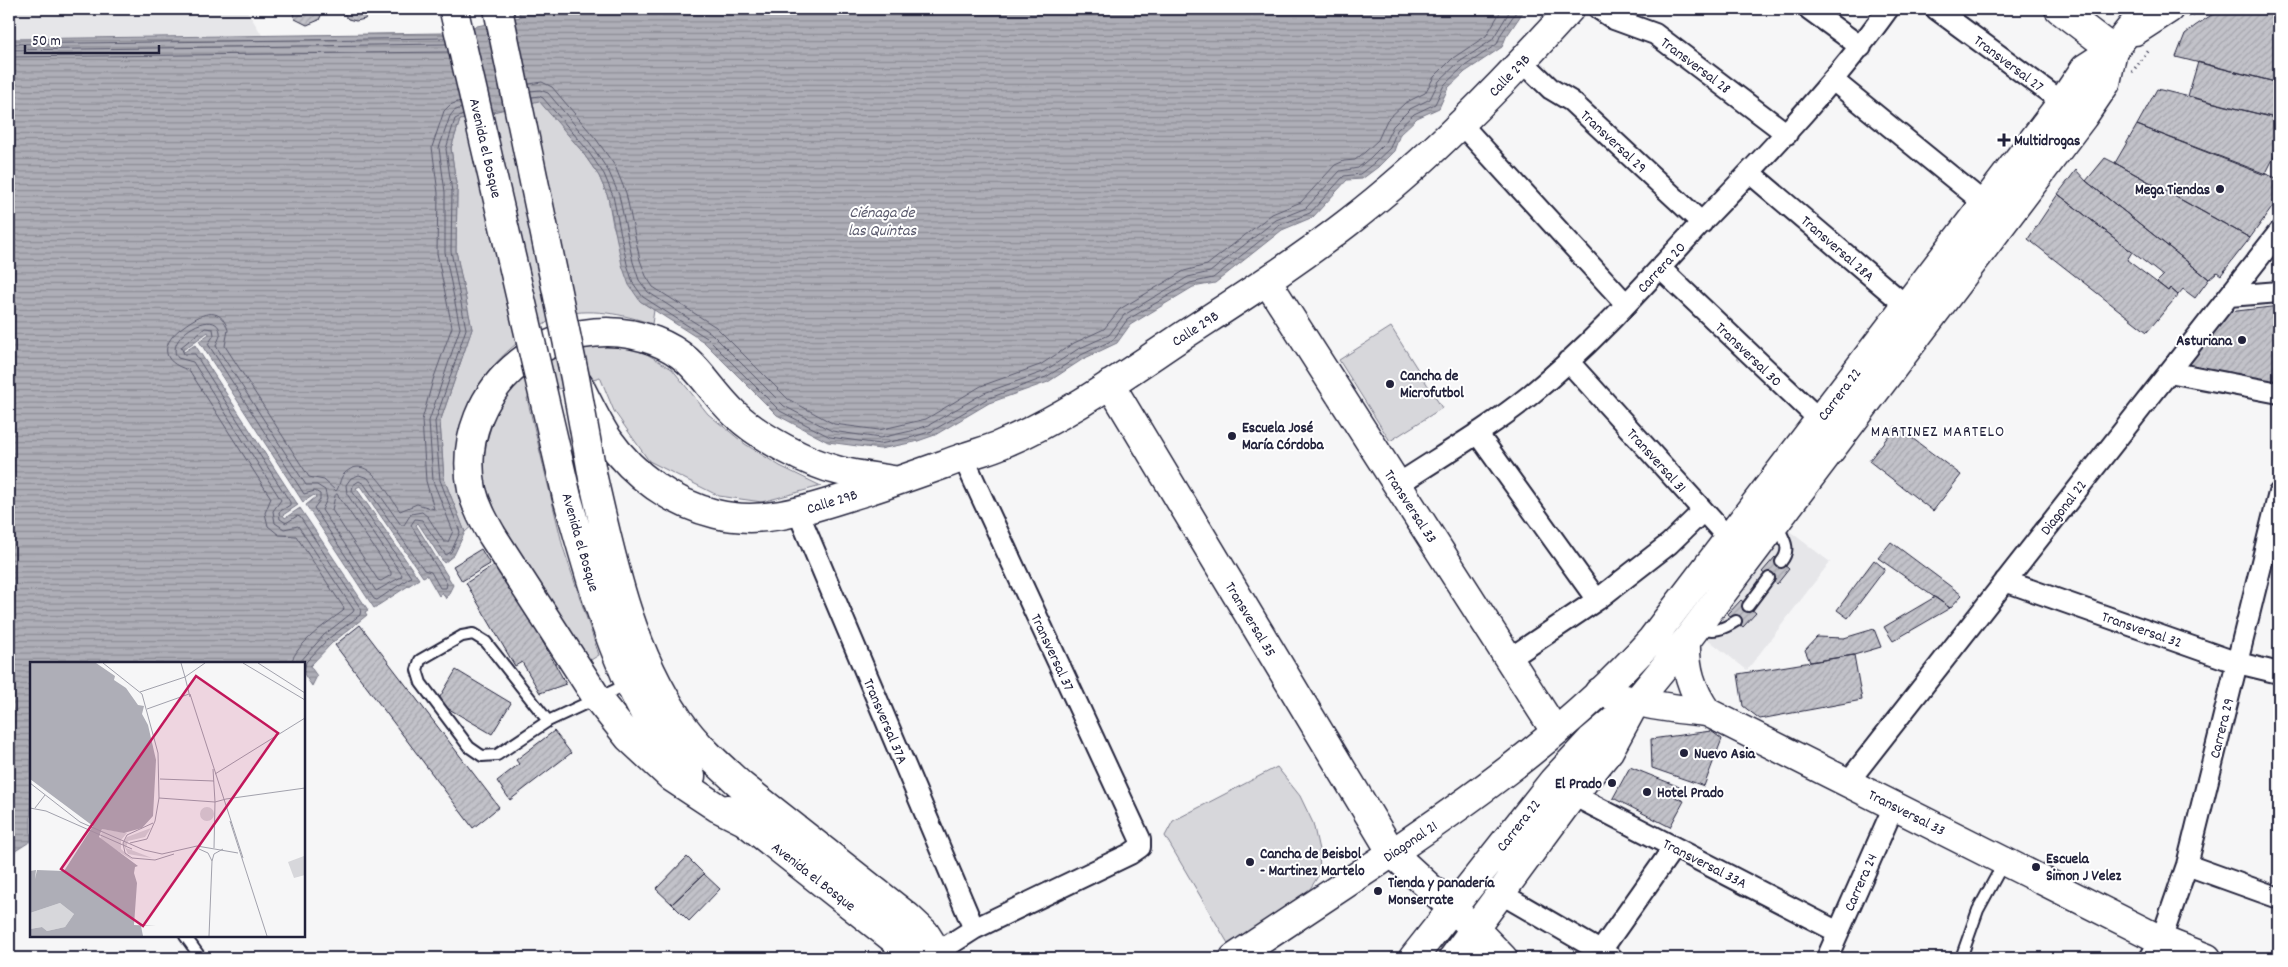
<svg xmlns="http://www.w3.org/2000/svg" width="2288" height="967" font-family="Dekko,sans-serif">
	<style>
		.built { fill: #e6e6e9 }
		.grass { fill: #d7d7db; stroke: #7c7c8b }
		.water { fill: url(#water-rules); stroke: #767685 }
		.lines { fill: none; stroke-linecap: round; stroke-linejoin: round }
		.shore { stroke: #5a5a6d; stroke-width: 1 }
		.building { fill: url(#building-hatch); stroke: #22223b }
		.lane-casing { stroke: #22223b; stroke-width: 14 }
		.street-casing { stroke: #22223b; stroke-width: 24 }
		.secondary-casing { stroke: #22223b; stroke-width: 31 }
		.primary-casing { stroke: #22223b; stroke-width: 31 }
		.path { stroke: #22223b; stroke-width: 3; stroke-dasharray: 1 4; stroke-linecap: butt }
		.lane { stroke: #fff; stroke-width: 10 }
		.street { stroke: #fff; stroke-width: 20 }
		.secondary { stroke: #fff; stroke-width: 28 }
		.primary { stroke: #fff; stroke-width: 28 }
		.secondary-bridge-casing { stroke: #22223b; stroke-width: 31; stroke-linecap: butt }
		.secondary-bridge { stroke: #fff; stroke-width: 28 }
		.poi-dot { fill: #22223b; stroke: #fff; stroke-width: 2 }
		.labels { text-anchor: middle; stroke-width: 4; stroke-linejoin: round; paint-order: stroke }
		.street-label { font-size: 15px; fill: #22223b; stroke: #fff }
		.poi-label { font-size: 15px; font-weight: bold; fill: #22223b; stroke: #fff; text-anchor: start }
		.water-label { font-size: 16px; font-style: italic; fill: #5a5a6d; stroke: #fff }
		.neighbourhood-label { font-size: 16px; letter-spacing: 1px; fill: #22223b; stroke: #fff }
		.inset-road { fill: none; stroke: #a1a1ac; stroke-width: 1 }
		.view { fill: #c2185b; fill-opacity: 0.15; stroke: #c2185b; stroke-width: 2.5 }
		.inset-edge { fill: none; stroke: #22223b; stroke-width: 2.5 }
	</style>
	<defs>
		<pattern id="water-rules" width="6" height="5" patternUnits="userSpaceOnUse" patternTransform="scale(1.25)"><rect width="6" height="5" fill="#aeaeb7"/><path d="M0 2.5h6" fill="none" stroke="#8d8d96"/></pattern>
		<pattern id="building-hatch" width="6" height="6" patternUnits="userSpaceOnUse" patternTransform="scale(1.25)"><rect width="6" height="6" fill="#c2c2c9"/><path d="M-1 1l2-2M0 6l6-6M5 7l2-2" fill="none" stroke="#a6a6ae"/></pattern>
	</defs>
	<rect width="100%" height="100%" fill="#f6f6f7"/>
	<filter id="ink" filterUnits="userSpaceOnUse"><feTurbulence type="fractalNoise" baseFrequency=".02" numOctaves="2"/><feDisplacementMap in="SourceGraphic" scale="10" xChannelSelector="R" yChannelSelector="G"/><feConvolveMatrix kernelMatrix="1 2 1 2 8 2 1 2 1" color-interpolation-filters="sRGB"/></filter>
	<g filter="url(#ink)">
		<path class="built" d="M9 9H246L262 35 9 39Z
			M1788 530 1830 562 1747 670 1706 638Z"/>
		<path class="grass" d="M539 100 581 150 599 176 608 197 613 225 640 301 654 310 652 324C624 314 588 307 558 316 552 318 545 324 539 328 501 351 472 384 461 427 453 459 466 494 474 524L465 532 444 479 440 422 472 329 456 251 457 191 451 148 460 120Z
			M1391 327 1442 408 1390 441 1339 360Z
			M591 342 624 344 645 353 672 369 708 414 745 444 780 466 821 486 762 502 719 496 649 461 614 411 600 377 527 398 563 547 599 655 586 663 505 535 484 481 485 447 495 414 519 375 547 353Z
			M1277 767 1300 796 1313 823 1319 850 1320 873 1310 889 1229 945 1165 836 1173 821Z"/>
		<path class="water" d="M518 9H1525L1506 37 1502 47 1465 72 1448 88 1439 108 1417 118 1400 134 1394 151 1378 167 1362 179 1347 180 1313 217 1282 230 1215 283 1193 287 1130 325 1117 343 1083 359 1048 382 989 403 935 435 915 442 880 449 828 442 777 415 704 342 640 301 629 285 622 265 608 197 599 176 581 150 539 101 460 120 451 148 457 191 456 251 472 329 440 422 444 479 465 532 454 555 444 563 418 523 416 525 453 585 446 599 442 592 439 596 427 575 423 577 360 486 356 488 419 579 374 608 306 505 316 497 314 495 303 502 199 341 209 334 208 332 183 350 184 352 195 345 298 505 283 515 285 518 300 508 368 610 365 612 367 615 332 643 310 666 317 676 312 686 304 674V663H31V841L9 855V39L444 33 520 17Z"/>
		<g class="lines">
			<path class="shore" d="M9 44 445 38
				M9 50 446 44
				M9 57 448 52
				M529 84 542 82 552 87 596 139 615 166 626 193 640 260 646 276 653 287 716 327 788 399 834 424 879 430 926 419 981 386 1040 365 1074 343 1104 329 1120 309 1184 271 1207 265 1272 214 1301 202 1335 165 1344 161 1355 160 1365 152 1378 140 1387 120 1405 103 1425 93 1434 77 1453 58 1486 36 1502 9
				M530 91 540 90 548 93 590 143 609 172 619 195 633 262 639 280 648 292 711 333 784 406 832 431 880 438 911 431 929 425 984 393 1043 372 1078 349 1109 335 1124 315 1188 277 1210 272 1276 220 1306 208 1340 171 1358 168 1370 158 1384 144 1393 126 1410 109 1430 99 1439 81 1458 63 1492 40 1511 9
				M532 97 539 96 543 98 585 147 604 174 613 196 627 264 633 283 643 297 707 338 780 411 830 437 880 444 913 437 932 431 987 399 1046 377 1081 355 1113 340 1127 320 1190 283 1213 278 1280 225 1310 213 1344 176 1360 174 1374 163 1390 148 1397 130 1414 114 1435 104 1444 85 1462 68 1497 44 1501 34 1518 9
				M337 494 391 572V575L381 581 378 580 332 510 335 496Z
				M291 663C297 643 327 623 343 611L344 608 296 536 279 535 268 526 265 513 271 498 189 370C159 362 161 342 184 326 199 315 220 303 228 330L225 346 309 477 324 480 336 491C340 487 339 479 344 474 368 450 388 495 400 511L417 504 434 509 426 481 422 420 433 380 452 327 437 253 438 193 432 147 444 111 450 105 460 101
				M299 663 324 635 353 612 354 610 298 526 284 529 275 523 273 511 281 500 193 362 178 358C162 338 217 306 220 332 221 337 217 341 216 346L306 485H317L325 490 327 499 322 510 376 591 401 577 402 575 347 494 346 485 351 478 359 475 368 478 401 525H404L411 514 422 512 428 517 444 542H448L453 531 433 481 429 421 460 328 445 252V192L439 148 450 116 454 111 461 108
				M304 672 306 662 328 639 360 615 361 609 300 517 297 516 286 523 280 519 279 512 290 505V502L195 354H184L181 347 205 328 213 329 214 335 208 344 304 494 315 491 320 494V500L314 508 374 599 377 600 411 577 352 491 353 485 359 481 364 484 424 570 431 572 440 588H446L447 584 411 525 415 519 422 520 446 555 451 552 460 532 440 480 435 422 466 329 451 251 452 192 446 149 455 119 463 115"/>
		</g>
		<path class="building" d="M291 9H324L319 20 307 25 295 19Z
			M340 9H372L365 19 356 21 348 19Z
			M2236 9H2262L2279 14V83L2176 57 2185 34 2195 26 2213 14Z
			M2198 62 2279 83V119L2188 96Z
			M2157 89 2279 119V147L2265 175 2137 125Z
			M2137 125 2279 179V198L2250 238 2115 163Z
			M2105 158 2115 163 2250 238 2221 275 2217 272 2209 279 2086 181Z
			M2076 170 2086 181 2209 279 2195 298 2183 289 2178 295 2170 288 2168 291 2157 282 2163 276 2058 194Z
			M2058 194 2132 252 2127 260 2168 291 2170 288 2178 295 2147 332 2028 239Z
			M2279 306V389L2188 367 2220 313Z
			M1896 426 1961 475 1933 511 1869 461Z
			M1891 542 1962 595 1950 608 1878 558Z
			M481 549 490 564 462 581 453 566Z
			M1775 557 1789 569 1777 584 1762 572Z
			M1874 560 1885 569 1848 618 1837 610Z
			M499 562 566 684 540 693 522 662 515 666 466 583Z
			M1935 597 1950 608 1893 641 1884 627Z
			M1741 600 1756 613 1743 627 1728 614Z
			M360 625 499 807 473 828 335 645Z
			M1874 629 1881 647 1854 655 1810 662 1805 650 1817 637 1844 638Z
			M1854 655 1862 700 1760 719 1743 706 1738 674Z
			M456 670 511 703 492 734 437 702Z
			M554 731 571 753 510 800 497 781 519 764 516 760Z
			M1711 731 1722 739 1704 786 1652 768 1651 739Z
			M1630 767 1682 788 1675 797 1684 801 1670 827 1613 798Z
			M687 857 704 874 672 904 656 889Z
			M704 874 720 889 689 921 672 904Z"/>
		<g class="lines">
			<g class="lane-casing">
				<path id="lane" d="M1777 525C1784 539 1792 549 1781 562
					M1748 606 1769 578
					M1698 628C1714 632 1722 630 1736 621
					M548 721 486 642 473 634 462 636 420 660 417 670 421 683 469 747 482 756 497 755 548 721 628 684
					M185 936 201 958
					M1961 958 1978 910 2004 862"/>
			</g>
			<g class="street-casing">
				<path id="street" d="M1599 9 1614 19 1655 34 1787 134
					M1809 9 1861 47
					M1936 9 2073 110
					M1523 62 1551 89 1571 101 1702 223
					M1834 81 1995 212
					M1461 124 1626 304
					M1750 173 1917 315
					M1660 268 1829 429
					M2229 296 2279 292
					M1568 361 1738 549
					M2169 372 2279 393
					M1477 433 1597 600 1669 544 1703 511
					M1397 485C1441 456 1488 429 1529 396 1592 345 1647 282 1702 222 1768 153 1833 86 1888 9
					M798 512 974 929
					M2005 581 2238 663 2279 673
					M1509 659 1597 600
					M1848 782 2279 232
					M1573 795 1838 932
					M2187 865 2279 898
					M1500 893 1612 958
					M938 952 974 929 1130 854 1140 847V839L963 457
					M1600 952 1674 847
					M1827 958 1894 806
					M2150 958 2161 940 2187 865 2279 493"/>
			</g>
			<g class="secondary-casing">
				<path id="secondary" d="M2059 9 2113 50
					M1267 281 1555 731
					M1110 384 1392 853 1234 958
					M579 385C588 403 597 422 608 439 634 476 672 503 716 514 769 527 819 505 870 490 901 480 931 469 962 458 975 453 989 450 1002 444 1064 418 1120 378 1175 341 1233 303 1292 266 1346 224 1428 161 1501 86 1570 9
					M593 478C612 560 630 649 679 720 696 745 720 766 742 786L908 917 925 933 941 958
					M567 497C593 586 623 710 691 776
					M1599 692C1635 703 1669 709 1707 712L2161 940 2207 958
					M729 809 896 941 912 958
					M744 821 718 808 671 777 629 738 597 698 492 535C484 521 476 507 472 490 451 386 559 304 655 341 697 357 705 386 735 414 759 437 807 463 840 471 857 475 876 477 893 480
					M1475 929 1503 958"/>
			</g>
			<g class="primary-casing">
				<path id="primary" d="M2135 31 2169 9
					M1686 641C1685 668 1691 689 1707 712
					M1475 929 1392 853C1485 790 1577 723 1652 639L2062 102 2085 68 2113 50 2146 9
					M1413 958 1553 781 1591 740 1623 713
					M1453 958 1573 795 1609 751 1635 703 1686 641 2083 117 2106 83 2113 50"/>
			</g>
			<path class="path" d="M2188 16 2209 9
				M2132 72 2150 49"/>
			<use href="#lane" class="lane"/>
			<use href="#street" class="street"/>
			<use href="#secondary" class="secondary"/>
			<use href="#primary" class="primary"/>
			<g class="secondary-bridge-casing">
				<path id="secondary-bridge" d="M498 9 575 378 593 478
					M454 11 567 497"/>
			</g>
			<use href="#secondary-bridge" class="secondary-bridge"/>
		</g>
	</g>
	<g class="poi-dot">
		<path d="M2001.5 132.5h5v5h5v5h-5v5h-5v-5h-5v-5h5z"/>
		<circle cx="2220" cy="189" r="5"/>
		<circle cx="2242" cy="340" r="5"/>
		<circle cx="1390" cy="384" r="5"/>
		<circle cx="1232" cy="436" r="5"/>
		<circle cx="1684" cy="753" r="5"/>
		<circle cx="1612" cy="783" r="5"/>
		<circle cx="1647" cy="792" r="5"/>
		<circle cx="1250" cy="862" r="5"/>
		<circle cx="2036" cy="867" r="5"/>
		<circle cx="1378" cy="891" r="5"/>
	</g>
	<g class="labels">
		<g class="street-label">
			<text transform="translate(2009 63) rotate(37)" y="5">Transversal 27</text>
			<text transform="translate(1696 65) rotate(37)" y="5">Transversal 28</text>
			<text transform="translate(1509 75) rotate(-46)" y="5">Calle 29B</text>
			<text transform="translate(1614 141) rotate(43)" y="5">Transversal 29</text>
			<text transform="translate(486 148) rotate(77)" y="5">Avenida el Bosque</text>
			<text transform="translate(1838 248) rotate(41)" y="5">Transversal 28A</text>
			<text transform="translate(1661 267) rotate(-47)" y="5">Carrera 20</text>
			<text transform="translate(1195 328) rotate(-33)" y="5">Calle 29B</text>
			<text transform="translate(1749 354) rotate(44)" y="5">Transversal 30</text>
			<text transform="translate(1839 394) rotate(-53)" y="5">Carrera 22</text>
			<text transform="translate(1657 460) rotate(48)" y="5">Transversal 31</text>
			<text transform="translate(832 501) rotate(-17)" y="5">Calle 29B</text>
			<text transform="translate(1411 506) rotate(57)" y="5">Transversal 33</text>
			<text transform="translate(2063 507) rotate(-52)" y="5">Diagonal 22</text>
			<text transform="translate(581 542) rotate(74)" y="5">Avenida el Bosque</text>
			<text transform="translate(1251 619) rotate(59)" y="5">Transversal 35</text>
			<text transform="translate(2142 629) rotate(19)" y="5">Transversal 32</text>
			<text transform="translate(1053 652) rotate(65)" y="5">Transversal 37</text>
			<text transform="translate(886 721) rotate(67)" y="5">Transversal 37A</text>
			<text transform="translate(2221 728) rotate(-76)" y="5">Carrera 29</text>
			<text transform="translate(1907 812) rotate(27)" y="5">Transversal 33</text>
			<text transform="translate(1518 825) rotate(-52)" y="5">Carrera 22</text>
			<text transform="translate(1410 841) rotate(-34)" y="5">Diagonal 21</text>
			<text transform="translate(1705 863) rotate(27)" y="5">Transversal 33A</text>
			<text transform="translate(814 876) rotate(38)" y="5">Avenida el Bosque</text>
			<text transform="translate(1860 882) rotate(-66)" y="5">Carrera 24</text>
		</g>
		<g class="poi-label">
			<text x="2014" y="145">Multidrogas</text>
			<text x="2210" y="194" text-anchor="end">Mega Tiendas</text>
			<text x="2232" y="345" text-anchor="end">Asturiana</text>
			<text x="1400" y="380">Cancha de<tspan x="1400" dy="17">Microfutbol</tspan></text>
			<text x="1242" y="432">Escuela José<tspan x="1242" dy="17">María Córdoba</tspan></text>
			<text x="1694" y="758">Nuevo Asia</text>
			<text x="1602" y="788" text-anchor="end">El Prado</text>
			<text x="1657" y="797">Hotel Prado</text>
			<text x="1260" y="858">Cancha de Beisbol<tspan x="1260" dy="17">- Martinez Martelo</tspan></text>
			<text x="2046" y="863">Escuela<tspan x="2046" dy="17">Simon J Velez</tspan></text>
			<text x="1388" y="887">Tienda y panadería<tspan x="1388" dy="17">Monserrate</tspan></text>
		</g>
		<g class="water-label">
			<text x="882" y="217">Ciénaga de<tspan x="882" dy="18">las Quintas</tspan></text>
		</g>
		<g class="neighbourhood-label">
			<text x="1938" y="436">MARTINEZ MARTELO</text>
		</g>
	</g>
	<g transform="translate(30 662)">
		<rect width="275" height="275" fill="#f6f6f7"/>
		<path d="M170 152a7 7 0 1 1 14 0a7 7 0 1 1-14 0ZM121 166 115 175 98 179 96 186 122 196 98 192 93 181 97 175ZM72 167 97 171 91 178V187L104 199 70 178ZM30 241 44 252 35 265 17 269 12 265 0 267V251Z" fill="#d7d7db"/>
		<path d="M274 194 275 213 264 216 258 200Z" fill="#d7d7db"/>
		<path d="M0 1H66L85 14 84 18 96 26 108 43 114 44 112 52 118 63 126 98 123 154 112 166 94 171 72 167 69 175 108 204 105 205 104 211 107 221 104 263 126 264H111L113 274H0V267L12 265 17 269 35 265 44 252 30 241 0 251V209L6 208 5 217 7 208 34 209 63 164 0 117Z" fill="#aeaeb7"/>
		<path class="inset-road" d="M73 1 112 32 128 91 129 136 125 159 117 177 100 181M213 1 275 38M228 1 275 31M110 30 155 15 151 1M160 32 213 196M160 35 155 15 175 1M117 47 159 32M183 107 185 140 196 137M185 112 275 56M130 117 184 119M0 121 50 160 114 188 132 192 167 184 208 191M129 136 185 140 184 186M196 137 275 126M0 146 16 149 102 187M5 146 15 133M200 159 237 274M123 161 97 173 93 181 95 191 102 196 125 198 144 192M169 187 178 191 182 199M179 274 182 199 184 192 193 187"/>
		<path class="view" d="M166 14 248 71 113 264 31 207Z"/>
		<rect width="275" height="275" class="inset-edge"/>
	</g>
	<rect width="2288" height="967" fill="none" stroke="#fff" stroke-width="30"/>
	<rect x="15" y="15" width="2258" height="937" fill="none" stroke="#22223b" stroke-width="2" filter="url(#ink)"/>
	<path d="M25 45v8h134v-8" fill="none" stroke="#22223b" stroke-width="2.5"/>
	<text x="32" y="45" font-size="15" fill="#22223b" stroke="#ffffff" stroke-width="4" paint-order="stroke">50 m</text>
</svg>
